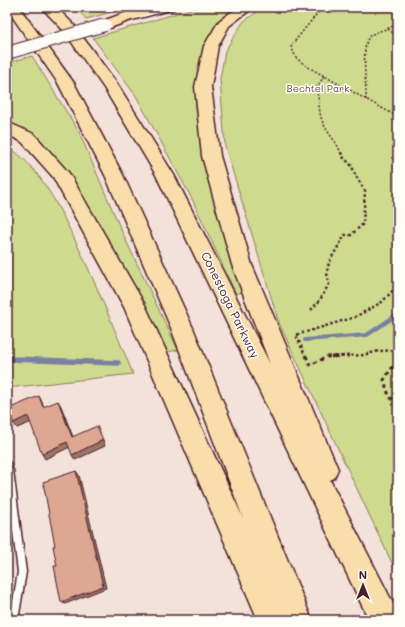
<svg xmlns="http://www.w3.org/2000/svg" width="405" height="627" font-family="Mali,sans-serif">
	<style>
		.green { fill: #ceda8e; stroke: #8c7c5c }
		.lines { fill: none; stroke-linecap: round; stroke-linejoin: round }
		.stream-far1 { stroke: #7881a2; stroke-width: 4 }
		.stream { stroke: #7881a2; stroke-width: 5.5 }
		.lane-casing { stroke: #4a1f2b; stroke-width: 3 }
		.secondary-casing { stroke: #4a1f2b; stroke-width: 3 }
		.highway-casing { stroke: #4a1f2b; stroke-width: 3 }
		.path-far2 { stroke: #4a1f2b; stroke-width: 1.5; stroke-dasharray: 2 2; stroke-linecap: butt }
		.path-far1 { stroke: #4a1f2b; stroke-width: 2.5; stroke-dasharray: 2.5 2.5; stroke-linecap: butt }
		.path { stroke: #4a1f2b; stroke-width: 3; stroke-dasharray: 3.5 3.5; stroke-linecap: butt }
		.lane { fill: #fdfcf7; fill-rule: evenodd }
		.secondary { fill: #fdfcf7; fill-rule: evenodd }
		.highway { fill: #f9deab; fill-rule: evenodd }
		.secondary-bridge-casing { stroke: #4a1f2b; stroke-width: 14; stroke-linecap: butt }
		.secondary-bridge { stroke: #fdfcf7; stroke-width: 12 }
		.shaded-wall { fill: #9b7566; stroke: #4a1f2b }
		.building { fill: #dda792; stroke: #4a1f2b }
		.labels { text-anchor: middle; stroke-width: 3; stroke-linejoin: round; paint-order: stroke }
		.far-park-label { font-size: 10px; fill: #6b4e44; stroke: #fdfcf7 }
		.street-label { font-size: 12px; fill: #4a1f2b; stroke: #fdfcf7 }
	</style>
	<rect width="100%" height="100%" fill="#f3e2d9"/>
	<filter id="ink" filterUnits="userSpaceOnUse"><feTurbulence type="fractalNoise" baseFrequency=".025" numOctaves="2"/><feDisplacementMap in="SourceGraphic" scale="8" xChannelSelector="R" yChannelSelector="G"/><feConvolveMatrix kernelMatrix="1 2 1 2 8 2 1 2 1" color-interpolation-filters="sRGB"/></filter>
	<g filter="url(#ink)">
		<path class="green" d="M75 7H131L86 19Z
			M198 7H239L221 22 200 80 245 291 236 294 192 199 136 96 93 38Z
			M264 7H398V576L279 323 225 146 220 79 225 51 243 22Z
			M32 56 79 132 122 232 178 350 166 352 101 229 61 163 34 137 7 123V63Z
			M7 146C39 166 57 204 73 236 95 281 114 328 133 374L7 388Z"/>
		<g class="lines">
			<path class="stream-far1" d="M305 340 367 335 398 314"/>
			<path class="stream" d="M7 357 12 359 118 363"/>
			<g class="lane-casing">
				<path id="lane" d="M7 462 10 463 13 470 26 572 18 620H10L18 572 7 483Z"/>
			</g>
			<g class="secondary-casing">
				<path id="secondary" d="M157 7H175L174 9 132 20 126 17 128 15Z"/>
			</g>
			<g class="highway-casing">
				<path id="highway" d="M7 7H19L74 83 123 175 193 328 312 620H258L124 307 53 177 22 142 7 134V122L34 134 69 173 145 305 243 518 171 328 105 175 58 83 7 9Z
					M41 7H56L73 24 118 85 174 175 270 364 232 265 202 156 195 87 204 46 219 21 238 7H254L229 26 218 46 211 87 220 156 252 265 338 469 334 478 330 480 396 609 398 620H369L156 175 104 88 63 30Z
					M141 7H160L158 10 110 28 105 29 100 28 98 25 100 22Z"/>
			</g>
			<path class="path-far2" d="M325 7 320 10 291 46 296 58 308 67 398 117
				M388 29 398 37
				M324 76 316 89C320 101 318 111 323 123 328 134 337 142 341 153
				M366 100C367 86 360 45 370 36 376 31 386 30 393 26L398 14"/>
			<path class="path-far1" d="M311 310 320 300 329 284 327 273 329 262 345 235H351L363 224 365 191 353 171V167L342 156 341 152
				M306 357 296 335 355 317 382 302 398 285
				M331 357 363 355 379 351 398 350"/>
			<path class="path" d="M306 356 310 365 327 357 349 356
				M398 362 395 363 384 380 389 396 398 405"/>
			<use href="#lane" class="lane"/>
			<use href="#secondary" class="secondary"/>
			<use href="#highway" class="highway"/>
			<g class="secondary-bridge-casing">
				<path id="secondary-bridge" d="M7 53 105 25"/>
			</g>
			<use href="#secondary-bridge" class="secondary-bridge"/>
		</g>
		<path class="shaded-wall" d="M39 396 42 402 47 413 43 407Z
			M58 401 61 406 75 442 72 437Z
			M28 416 32 422 17 428 13 423Z
			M103 440 105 446 75 460 72 455Z
			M67 442 70 447 45 459 42 454Z
			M76 471 79 475 106 588 65 604 61 602Z"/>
		<path class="building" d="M39 396 43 407 58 401 72 437 97 426 103 440 72 455 67 442 42 454 28 416 13 423 8 409Z
			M76 471 103 586 61 602 54 566H57L53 546H55L43 482Z"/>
	</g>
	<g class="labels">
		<g class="far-park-label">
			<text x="318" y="92">Bechtel Park</text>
		</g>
		<g class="street-label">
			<text transform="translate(230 305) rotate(64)" y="4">Conestoga Parkway</text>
		</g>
	</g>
	<rect width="405" height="627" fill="none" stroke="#fdfcf7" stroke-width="24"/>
	<rect x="12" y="12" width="381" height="603" fill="none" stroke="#4a1f2b" stroke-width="1.5" filter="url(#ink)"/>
	<g transform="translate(363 585)" stroke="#fdfcf7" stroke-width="3" paint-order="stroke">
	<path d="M0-3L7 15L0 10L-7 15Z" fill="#4a1f2b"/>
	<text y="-6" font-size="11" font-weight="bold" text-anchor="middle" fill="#4a1f2b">N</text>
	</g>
</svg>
